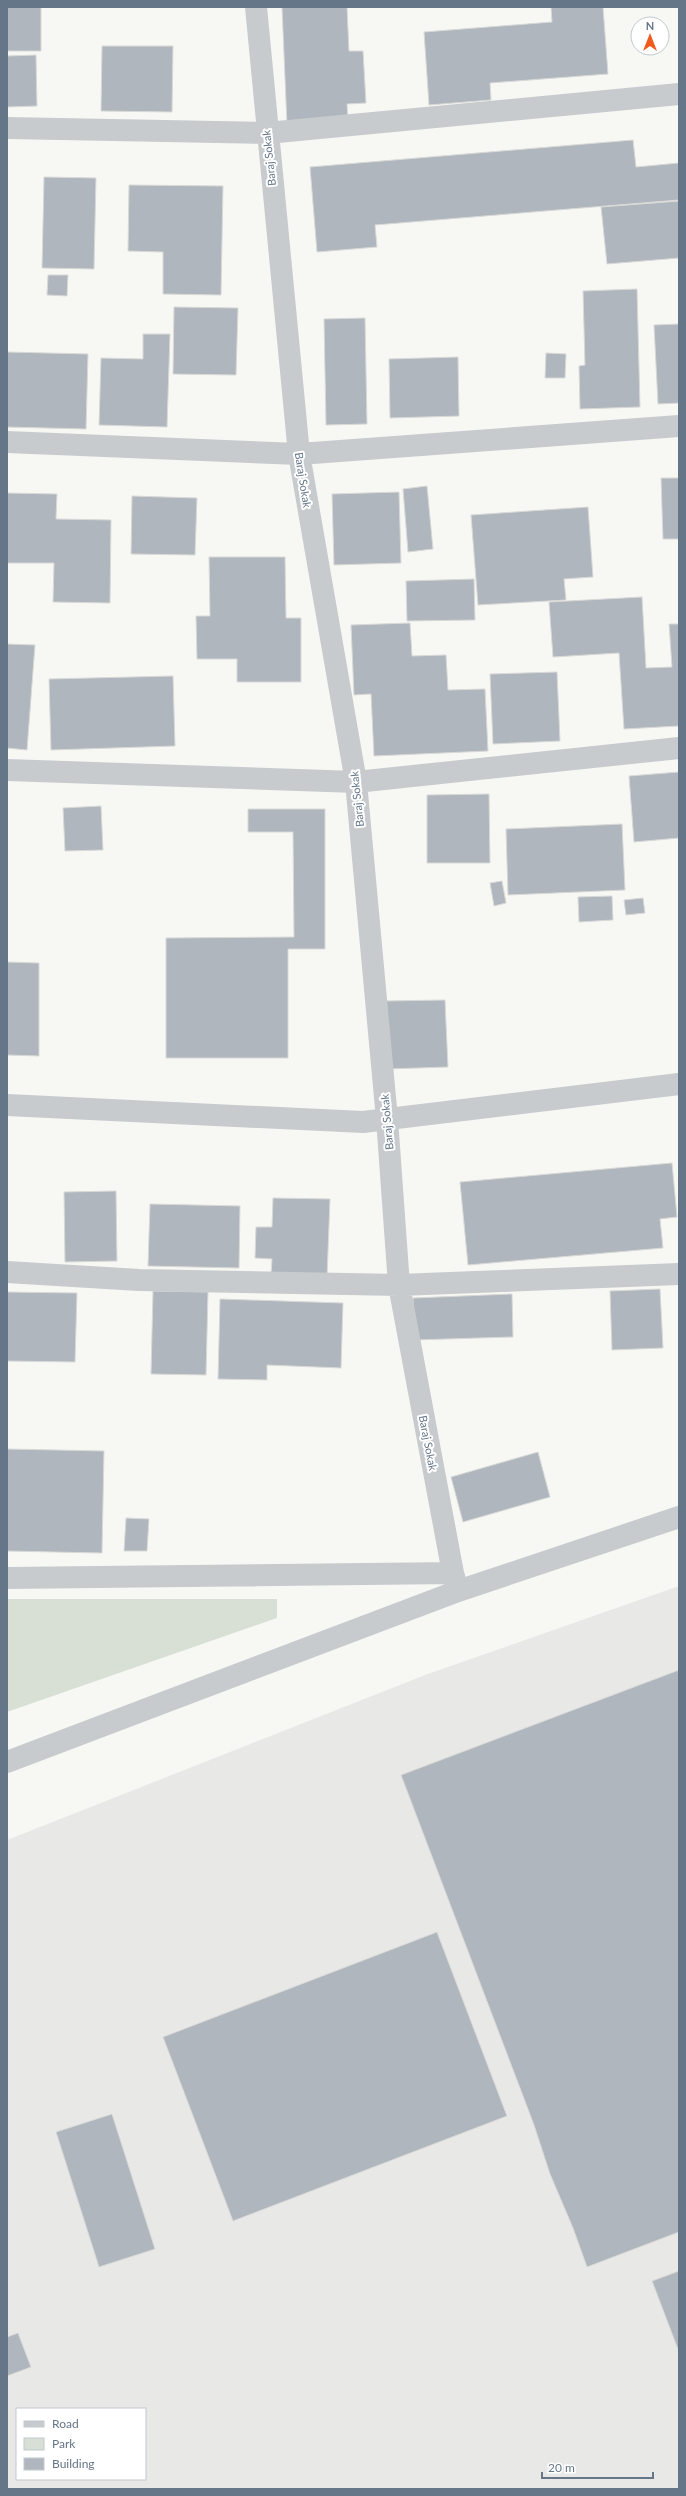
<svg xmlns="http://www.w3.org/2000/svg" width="686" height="2496" font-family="Lato,sans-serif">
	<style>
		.built { fill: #e8e9e7; fill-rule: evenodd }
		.green { fill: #d8e0d5 }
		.building { fill: #afb6bd; stroke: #d9d9d7 }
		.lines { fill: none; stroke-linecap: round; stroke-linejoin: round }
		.minor { stroke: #c7cbce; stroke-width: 22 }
		.labels { text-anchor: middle; stroke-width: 4; stroke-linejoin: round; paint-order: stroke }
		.street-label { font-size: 11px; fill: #647688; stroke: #fff }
	</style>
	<rect width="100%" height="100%" fill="#f7f8f4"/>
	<path class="built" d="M679 1586V2489H7V1840L425 1675ZM17 2409H145V2479H17Z"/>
	<path class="green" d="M7 1599H277V1618L7 1712Z"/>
	<path class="building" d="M7 7H41V51H7Z
		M282 7H347L349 51H363L366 103 347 104 348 122 287 125Z
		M551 7H603L608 74 490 83 491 100 429 105 424 32 552 22Z
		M102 46H173L172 112 101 111Z
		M36 55 37 106 7 107V56Z
		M633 140 636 167 679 163V200L375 225 377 247 317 252 310 167Z
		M44 177 96 178 94 269 42 268Z
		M129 185 223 186 221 295 163 294V252L128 251Z
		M679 201V258L607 264 601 207Z
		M48 275H68L67 296 47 295Z
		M637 289 640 407 580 409 579 366 585 365 583 291Z
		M174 307 238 308 236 375 173 374Z
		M365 318 367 424 326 425 324 319Z
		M679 324V403L658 404 654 325Z
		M143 334H170L167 427 99 425 101 358 143 359Z
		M7 352 88 354 86 429 7 427Z
		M546 353 566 354 565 378H545Z
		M458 357 459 416 390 418 389 359Z
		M661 478H679V539H663Z
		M427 486 433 549 408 552 403 489Z
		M399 492 401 563 334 565 332 494Z
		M7 493 57 494 56 519 111 520 110 603 53 602 54 563H7Z
		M132 496 197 498 195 555 131 554Z
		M588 507 593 577 564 579 566 600 478 605 471 515Z
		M209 557H285L286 618H301V682H237V659H197L196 616H210Z
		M474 579 475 620 407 621 406 581Z
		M642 597 646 668 672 667 669 624H679V726L624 729 619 653 553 657 549 602Z
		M410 623 412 656 446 655 448 690 485 689 488 751 374 756 371 694 354 695 351 625Z
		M7 644 35 645 27 750 7 748Z
		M557 672 560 741 493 744 490 674Z
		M173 676 175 746 51 750 49 679Z
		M679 772V838L634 842 629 776Z
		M489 794 490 863H427V795Z
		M101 806 103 850 65 851 63 808Z
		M248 809H325V949H288V1058H166V938L294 937 293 832H248Z
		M622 824 625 890 508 895 506 829Z
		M502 881 506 903 494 906 490 883Z
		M612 896 613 920 579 922 578 897Z
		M643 898 645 913 626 915 624 900Z
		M7 962 39 963V1056L7 1055Z
		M445 1000 448 1067 387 1069 385 1001Z
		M672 1163 677 1217 660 1219 663 1248 468 1265 460 1182Z
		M116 1191 117 1261 65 1262 64 1192Z
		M273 1198 330 1199 327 1278 271 1275 272 1259 255 1258 256 1227H272Z
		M150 1204 240 1206 239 1268 148 1266Z
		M660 1289 663 1348 612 1350 610 1291Z
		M153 1291 208 1292 206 1375 151 1374Z
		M7 1292 77 1293 75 1362 7 1361Z
		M512 1294 513 1337 414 1340 413 1298Z
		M220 1299 343 1303 341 1368 267 1365V1380L218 1379Z
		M7 1449 104 1451 102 1553 7 1551Z
		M538 1452 550 1497 463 1522 451 1477Z
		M126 1518 149 1519 147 1551H124Z
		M679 1670V2232L587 2267 573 2228 550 2174 534 2125 401 1775Z
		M437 1932 507 2116 233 2221 163 2037Z
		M112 2114 155 2249 99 2267 56 2132Z
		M679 2271V2352L652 2281Z
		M18 2333 31 2367 7 2376V2337Z"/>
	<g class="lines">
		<path class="minor" d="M256 7 299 454 356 782 387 1119 399 1285 453 1573 458 1591
			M7 128 267 133 679 94
			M7 442 299 454 679 426
			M7 770 356 782 679 748
			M7 1105 363 1122 679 1084
			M7 1272 139 1280 399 1285 679 1274
			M7 1578 453 1573
			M7 1762 458 1591 679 1517"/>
	</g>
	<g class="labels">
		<g class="street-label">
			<text transform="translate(269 158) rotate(-96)" y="4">Baraj Sokak</text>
			<text transform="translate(303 480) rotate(81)" y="4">Baraj Sokak</text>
			<text transform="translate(357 799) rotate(-96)" y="4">Baraj Sokak</text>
			<text transform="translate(387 1122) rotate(-95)" y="4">Baraj Sokak</text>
			<text transform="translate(428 1443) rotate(79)" y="4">Baraj Sokak</text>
		</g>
	</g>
	<rect width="686" height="2496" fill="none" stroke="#647688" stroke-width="16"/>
	<rect x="16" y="2408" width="130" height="72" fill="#ffffff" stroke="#c1c8cf"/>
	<rect x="24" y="2421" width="20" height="6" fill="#c7cbce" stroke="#c1c8cf"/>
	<text x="52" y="2428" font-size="12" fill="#647688">Road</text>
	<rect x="24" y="2438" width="20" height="12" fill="#d8e0d5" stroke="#c1c8cf"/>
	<text x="52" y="2448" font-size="12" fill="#647688">Park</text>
	<rect x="24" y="2458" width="20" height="12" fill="#afb6bd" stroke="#c1c8cf"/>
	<text x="52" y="2468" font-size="12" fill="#647688">Building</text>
	<g transform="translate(650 36)"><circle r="19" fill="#ffffff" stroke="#c1c8cf"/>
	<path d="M0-3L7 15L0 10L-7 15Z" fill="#f15a1a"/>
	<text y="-6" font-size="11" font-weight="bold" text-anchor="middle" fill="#647688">N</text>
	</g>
	<path d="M542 2472v6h111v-6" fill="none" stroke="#647688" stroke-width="2"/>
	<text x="548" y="2472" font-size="12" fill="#647688" stroke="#ffffff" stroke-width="3" paint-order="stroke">20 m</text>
</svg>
